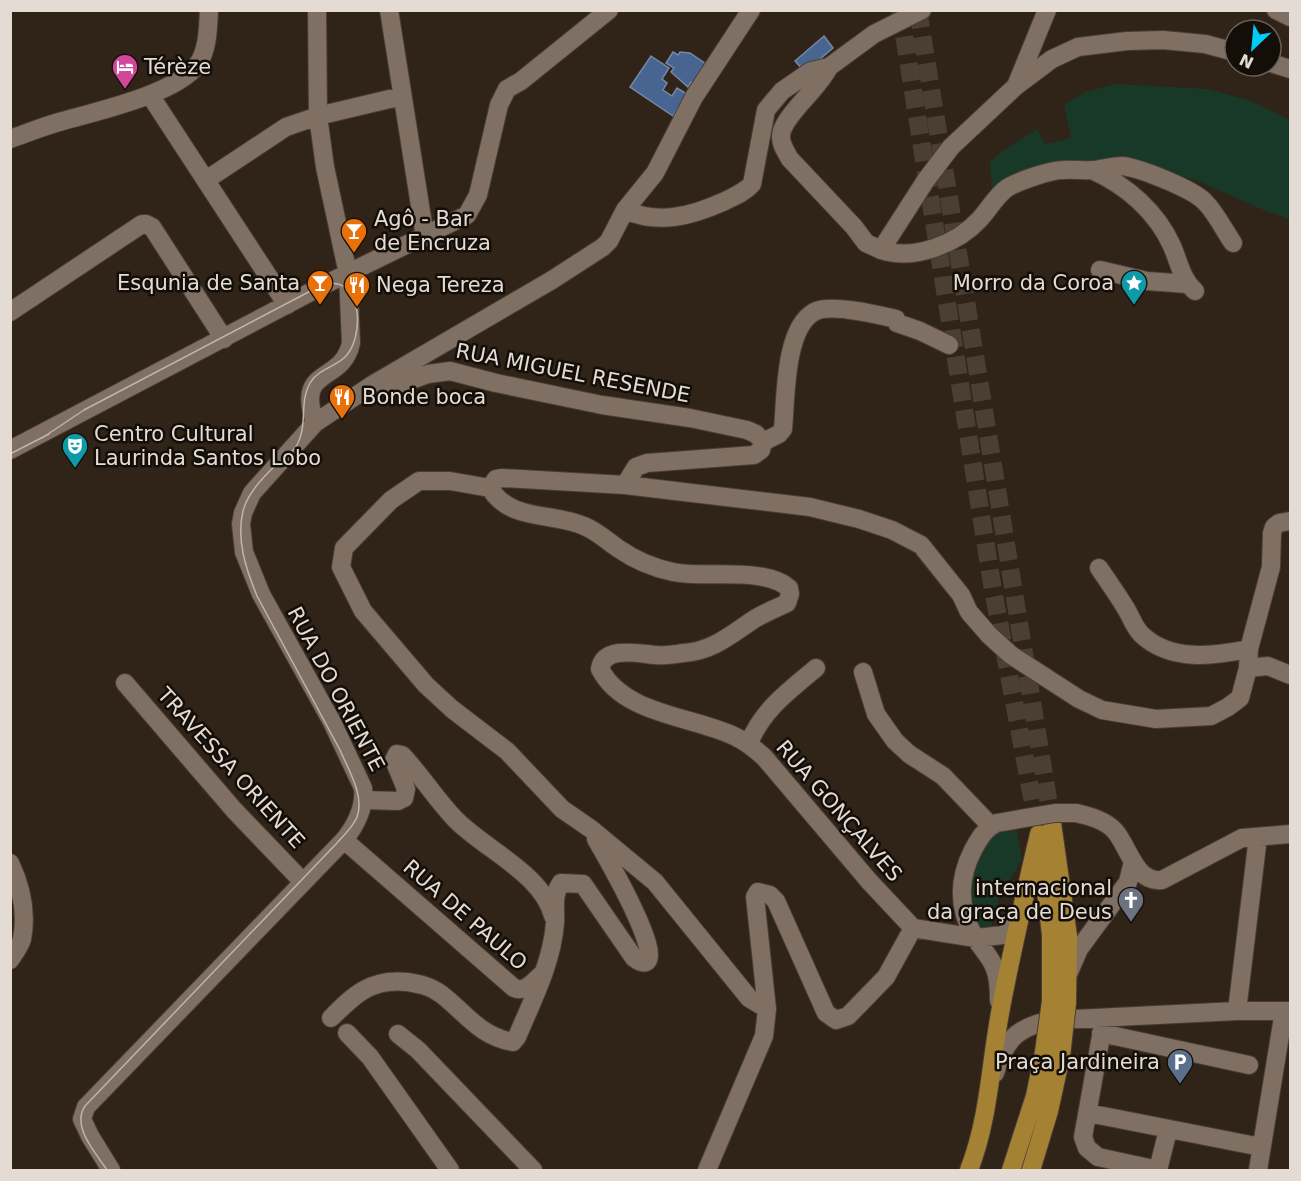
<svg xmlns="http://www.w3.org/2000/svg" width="1301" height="1181" font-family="'DejaVu Sans',sans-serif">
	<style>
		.green { fill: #193928 }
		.water { fill: #486592; stroke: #7788a6; stroke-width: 1.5 }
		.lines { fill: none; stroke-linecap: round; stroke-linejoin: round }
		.major-tunnel { stroke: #4b3f34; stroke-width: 18; stroke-dasharray: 18 9; stroke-linecap: butt }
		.minor-casing { stroke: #493e36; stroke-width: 20 }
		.major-casing { stroke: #493e36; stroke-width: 20 }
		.minor { stroke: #7f7063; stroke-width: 18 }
		.major { stroke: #a58233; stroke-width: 18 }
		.tram { stroke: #bfb5ad; stroke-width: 1.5 }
		.minor-bridge-casing { stroke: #493e36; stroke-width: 20; stroke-linecap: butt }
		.major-bridge-casing { stroke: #493e36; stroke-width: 20; stroke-linecap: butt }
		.minor-bridge { stroke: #7f7063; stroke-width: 18 }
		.major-bridge { stroke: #a58233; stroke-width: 18 }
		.labels { text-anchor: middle; stroke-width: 5; stroke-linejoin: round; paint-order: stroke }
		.poi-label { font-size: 21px; fill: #e4dbd4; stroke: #140e09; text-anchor: start }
		.street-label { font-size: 21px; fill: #e4dbd4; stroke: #140e09 }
	</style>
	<rect width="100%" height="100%" fill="#302318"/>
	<path class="green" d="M1117 84 1208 89 1251 101 1290 120V219L1266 211 1200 182 1146 164 1044 177 992 189 990 162 1002 151 1037 129 1045 144 1071 138 1064 105 1085 92Z
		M1016 828 1022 859 999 899 993 918 991 932 977 930 967 897 976 851 998 830Z"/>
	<path class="water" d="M824 36 833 48 805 72 795 61Z
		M673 52 678 55 680 52 690 53 709 66 696 85 691 82 688 87 671 72 674 68 666 63Z
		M651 56 669 68 662 79 667 83 663 90 672 96 677 88 687 94 673 116 630 87Z"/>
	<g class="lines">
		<path class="major-tunnel" d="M900 10 993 590 1037 824
			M918 10 1052 823"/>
		<g class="minor-casing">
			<path id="minor" d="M389 10 425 237
				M1276 10 1290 17
				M1271 63 1290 69
				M829 67C820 88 780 118 781 137 781 145 786 152 790 159L854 227 866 243 881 250 926 180 951 147 1016 86 1052 59 1078 47 1127 41 1163 40 1205 44 1235 52
				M1016 86 1047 10
				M150 95 287 305
				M10 139C27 133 42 127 59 122 94 112 177 94 198 64 208 49 208 28 209 10
				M1092 170C1126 185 1157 212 1172 246 1179 262 1182 280 1195 291
				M206 180 286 127 318 116 402 96
				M625 210C659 225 692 216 725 201 735 196 745 192 752 184L766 110 782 91 811 71 829 67 874 34 922 10
				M881 250C914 261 957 244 980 219 989 209 996 196 1007 188 1018 181 1051 170 1063 170 1074 169 1084 171 1095 170 1104 169 1113 166 1122 166 1140 168 1193 189 1205 202 1216 213 1224 230 1233 243
				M1100 270 1147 281 1187 284
				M10 312 142 224H146L152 227 224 339
				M373 385 394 386 428 374 450 371 496 383 602 405 690 418 747 430 756 434 763 442
				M315 423C295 365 342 385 351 343L348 274 325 167 318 116 317 10
				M10 450 324 285 467 215 478 195 499 105 507 89 521 81 609 10
				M625 485 636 467 647 463 754 455 761 450 763 442 779 434 783 429C786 399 784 329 814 312 830 303 879 315 896 319L897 323 920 331 949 345
				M490 488C510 522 553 512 584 526 597 531 607 541 619 549 635 560 654 568 673 572 705 579 763 566 789 588L790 594 787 603C775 609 761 614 750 622 728 637 711 651 684 653 675 654 665 656 656 655 639 654 604 645 600 669 624 715 692 716 734 736 745 741 754 748 764 757L869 881 913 928 976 938 1003 935 1018 923
				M1249 649 1271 567 1272 533 1274 527 1279 523 1290 521
				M1248 668 1268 666 1290 675
				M863 672 876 714 895 741 909 754 943 776 991 826
				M125 683 234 810 303 882
				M749 743C763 709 788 692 816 668
				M364 800 398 801 404 798 406 789 394 760 397 754 402 755C421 775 436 799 455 819 484 849 543 874 553 916
				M1076 813C1089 816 1105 820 1115 831 1129 847 1135 883 1162 880L1242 838 1290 834
				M997 823C985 828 979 839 973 850 958 879 958 909 975 938 982 949 991 957 995 969 999 979 999 990 999 1001
				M344 840 514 988C525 993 533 982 541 975
				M10 863C21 886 27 913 22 939 20 946 14 954 10 960
				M913 928 886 977 848 1016 836 1020 826 1013 776 901 770 895 758 892 755 897 767 1009 749 998 655 882 591 829 562 809 507 751 452 709 426 685 363 611 341 567 344 548 391 500 419 481H450L490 488 496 479 502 478 625 485 810 507 859 519 892 530 921 545 961 595 969 612 989 635 1011 655 1079 699 1102 710 1156 719 1211 716 1228 707 1240 698 1248 668 1249 649C1214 656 1171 662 1142 635 1134 628 1131 616 1125 607 1117 594 1108 581 1099 568
				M1069 972 1079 949 1128 882 1133 861
				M1237 1011 1258 837
				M331 1018C354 995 371 978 407 982 420 984 430 986 441 994 466 1013 479 1036 513 1042L517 1037C532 1001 552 963 555 923 556 910 552 895 561 883L583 884 634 958C637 960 642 964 646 962 663 954 604 853 596 839
				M1104 1019 1083 1137 1087 1148 1098 1157 1158 1170
				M347 1033 370 1057 450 1170
				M1101 1033 1249 1065
				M398 1034 418 1050 533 1170
				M995 1073C1005 1038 1020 1025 1055 1020L1237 1011H1290
				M1088 1113 1261 1147
				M111 1170 90 1136 82 1119 86 1107 344 840C356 825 365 807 363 788L332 722 261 594 244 552 241 524 243 513 252 493 315 423 372 385 552 280 603 247 609 241 625 210 655 173 694 97 751 10
				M707 1170 764 1036 767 1009
				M1158 1170 1168 1130
				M1258 1170 1284 1011"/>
		</g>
		<g class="major-casing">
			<path id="major" d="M1052 823 1068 936 1067 1003
				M1041 847 1051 935V1001
				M969 1170C989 1119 990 1067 1000 1013 1011 953 1025 894 1039 834
				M1011 1170 1035 1096 1044 1052
				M1031 1170 1049 1111 1061 1056"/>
		</g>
		<use href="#minor" class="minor"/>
		<use href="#major" class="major"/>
		<path class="tram" d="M42 438 84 410 320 286C325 285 332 282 338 284 363 291 362 339 346 356 336 367 318 369 310 383 299 402 308 425 297 445 293 452 284 458 277 464 264 476 247 494 243 511 236 540 246 569 257 596L340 750C348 769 365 796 357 817 353 827 344 835 337 843L85 1106C71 1127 96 1153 107 1170
			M10 454 49 434"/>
		<g class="minor-bridge-casing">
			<path id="minor-bridge" d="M997 823 1055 813H1076"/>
		</g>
		<g class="major-bridge-casing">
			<path id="major-bridge" d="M1044 1052 1051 1001
				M1061 1056 1067 1003"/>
		</g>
		<use href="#minor-bridge" class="minor-bridge"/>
		<use href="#major-bridge" class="major-bridge"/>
	</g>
	<defs>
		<g id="hotel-pin" transform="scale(1.35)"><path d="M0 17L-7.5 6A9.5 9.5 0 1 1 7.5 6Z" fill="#d1479c" stroke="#140e09"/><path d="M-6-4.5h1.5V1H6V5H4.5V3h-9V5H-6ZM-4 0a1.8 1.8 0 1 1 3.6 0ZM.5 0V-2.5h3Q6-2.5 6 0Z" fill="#fff"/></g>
		<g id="bar-pin" transform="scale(1.35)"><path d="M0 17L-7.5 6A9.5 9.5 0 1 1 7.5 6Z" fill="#e8710a" stroke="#140e09"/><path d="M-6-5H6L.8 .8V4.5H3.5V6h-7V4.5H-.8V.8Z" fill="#fff"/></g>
		<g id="sight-pin" transform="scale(1.35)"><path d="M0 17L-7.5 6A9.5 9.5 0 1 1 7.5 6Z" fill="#0f9aa8" stroke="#140e09"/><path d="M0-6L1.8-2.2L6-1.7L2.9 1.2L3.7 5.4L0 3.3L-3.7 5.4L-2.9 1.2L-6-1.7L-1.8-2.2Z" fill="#fff"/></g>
		<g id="restaurant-pin" transform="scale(1.35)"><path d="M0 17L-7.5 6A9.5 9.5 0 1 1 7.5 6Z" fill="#e8710a" stroke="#140e09"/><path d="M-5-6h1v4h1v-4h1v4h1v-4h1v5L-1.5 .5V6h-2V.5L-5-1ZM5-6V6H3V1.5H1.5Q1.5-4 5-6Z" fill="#fff"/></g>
		<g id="theatre-pin" transform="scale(1.35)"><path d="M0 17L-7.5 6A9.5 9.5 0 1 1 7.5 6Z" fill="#0f9aa8" stroke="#140e09"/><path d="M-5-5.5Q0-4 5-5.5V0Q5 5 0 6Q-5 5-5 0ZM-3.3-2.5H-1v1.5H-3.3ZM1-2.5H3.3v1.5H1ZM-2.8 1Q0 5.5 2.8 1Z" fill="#fff"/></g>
		<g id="church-pin" transform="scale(1.35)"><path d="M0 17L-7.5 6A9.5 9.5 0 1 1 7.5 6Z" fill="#6b7280" stroke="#140e09"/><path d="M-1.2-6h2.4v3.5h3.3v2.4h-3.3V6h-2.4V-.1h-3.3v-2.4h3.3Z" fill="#fff"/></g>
		<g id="parking-pin" transform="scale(1.35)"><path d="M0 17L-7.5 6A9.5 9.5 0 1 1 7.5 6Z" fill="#5c6f8a" stroke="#140e09"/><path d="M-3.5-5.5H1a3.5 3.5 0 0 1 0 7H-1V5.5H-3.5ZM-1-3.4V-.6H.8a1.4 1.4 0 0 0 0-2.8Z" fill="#fff"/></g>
	</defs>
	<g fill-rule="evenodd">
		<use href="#hotel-pin" x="125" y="67"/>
		<use href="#bar-pin" x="354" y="231"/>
		<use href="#bar-pin" x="320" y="283"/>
		<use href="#sight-pin" x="1134" y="283"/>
		<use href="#restaurant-pin" x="357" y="285"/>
		<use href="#restaurant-pin" x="342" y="397"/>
		<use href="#theatre-pin" x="75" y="446"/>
		<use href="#church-pin" x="1131" y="900"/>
		<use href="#parking-pin" x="1180" y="1062"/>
	</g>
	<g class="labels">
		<g class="poi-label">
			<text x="144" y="74">Térèze</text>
			<text x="374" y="226">Agô - Bar<tspan x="374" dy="24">de Encruza</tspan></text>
			<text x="300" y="290" text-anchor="end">Esqunia de Santa</text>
			<text x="1114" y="290" text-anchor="end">Morro da Coroa</text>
			<text x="376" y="292">Nega Tereza</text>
			<text x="362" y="404">Bonde boca</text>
			<text x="94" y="441">Centro Cultural<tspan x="94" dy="24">Laurinda Santos Lobo</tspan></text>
			<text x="1112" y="895" text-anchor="end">internacional<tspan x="1112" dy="24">da graça de Deus</tspan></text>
			<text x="1160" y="1069" text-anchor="end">Praça Jardineira</text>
		</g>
		<g class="street-label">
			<text transform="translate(573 373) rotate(11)" y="7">RUA MIGUEL RESENDE</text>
			<text transform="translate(336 689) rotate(62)" y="7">RUA DO ORIENTE</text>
			<text transform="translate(231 768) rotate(48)" y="7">TRAVESSA ORIENTE</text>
			<text transform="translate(839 811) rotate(49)" y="7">RUA GONÇALVES</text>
			<text transform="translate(465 915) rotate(41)" y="7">RUA DE PAULO</text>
		</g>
	</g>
	<rect width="1301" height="1181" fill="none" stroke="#e4dbd4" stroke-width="24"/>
	<g transform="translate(1253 48) rotate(206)"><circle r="28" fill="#140e09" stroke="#67605a" stroke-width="1.5"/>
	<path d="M0-4.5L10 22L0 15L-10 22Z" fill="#03cbf9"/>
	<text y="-9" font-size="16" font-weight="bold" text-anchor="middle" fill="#e4dbd4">N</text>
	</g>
</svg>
